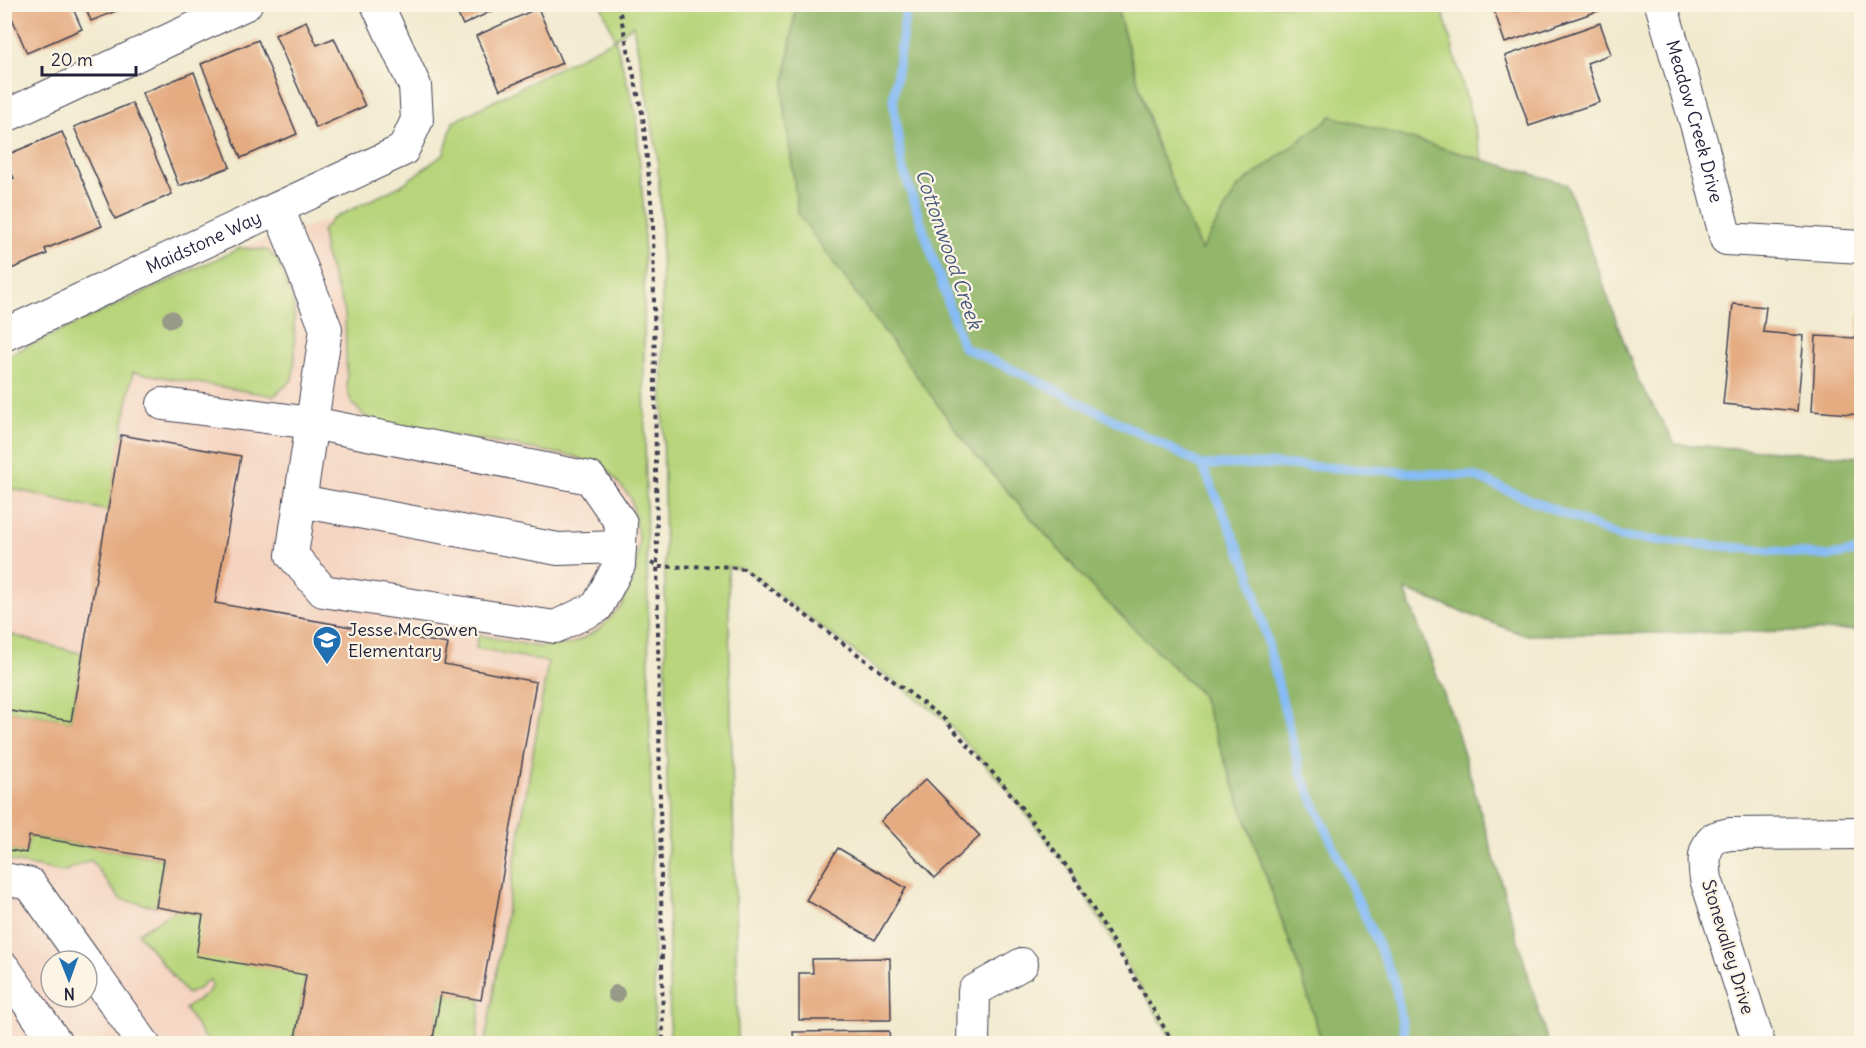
<svg xmlns="http://www.w3.org/2000/svg" width="1866" height="1048" font-family="Delius,sans-serif">
	<style>
		.built { fill: #f4d3c0; fill-rule: evenodd }
		.green { fill: #b8d57b; stroke: #6d7c5b; stroke-width: 1.5 }
		.forest { fill: #92b66b; stroke: #5a6c53; stroke-width: 1.5 }
		.lines { fill: none; stroke-linecap: round; stroke-linejoin: round }
		.stream { stroke: #87bbf5; stroke-width: 9 }
		.building { fill: #e5ac82 }
		.minor-casing { stroke: #414051; stroke-width: 34 }
		.path { stroke: #414051; stroke-width: 4; stroke-dasharray: 4.5 4.5; stroke-linecap: butt }
		.minor { stroke: #fff; stroke-width: 32 }
		.tree { fill: #989a88 }
		.labels { text-anchor: middle; stroke-width: 4.5; stroke-linejoin: round; paint-order: stroke }
		.street-label { font-size: 18px; fill: #22223b; stroke: #fcf5e5 }
		.poi-label { font-size: 18px; fill: #22223b; stroke: #fcf5e5; text-anchor: start }
		.water-label { font-size: 20px; font-style: italic; fill: #45587c; stroke: #fcf5e5 }
	</style>
	<rect width="100%" height="100%" fill="#fcf5e5"/>
	<filter id="ink" filterUnits="userSpaceOnUse"><feTurbulence type="fractalNoise" baseFrequency=".0167" numOctaves="2"/><feDisplacementMap in="SourceGraphic" scale="12" xChannelSelector="R" yChannelSelector="G"/><feConvolveMatrix kernelMatrix="1 2 1 2 8 2 1 2 1" color-interpolation-filters="sRGB"/></filter>
	<filter id="wash" filterUnits="userSpaceOnUse"><feTurbulence type="fractalNoise" baseFrequency=".008" numOctaves="4" result="noise"/><feDisplacementMap in="SourceGraphic" scale="24" xChannelSelector="R" yChannelSelector="G"/><feGaussianBlur stdDeviation="1.35" result="paint"/><feColorMatrix in="noise" values="0 0 0 0 0 0 0 0 0 0 0 0 0 0 0 0 0 1.4 0 .05"/><feComposite in="paint" operator="in"/></filter>
	<g filter="url(#wash)">
		<rect width="100%" height="100%" fill="#f1eacf"/>
		<path class="built" d="M636 114 644 216V371L655 1043H5L4 357 240 248 332 219 400 186 444 154 453 122ZM51 961H87V997H51Z"/>
		<path class="green" d="M601 5H796L783 94 968 446 1090 585 1201 694 1301 974 1322 1043H1174L1071 872 1003 784 944 719 744 569 728 567 738 1043H670L661 218 657 151 633 25 615 39 636 114 644 216V371L655 1043H485L548 662 476 648 478 635 538 647 572 644 600 629 622 605 635 576 639 541 631 498 606 468 573 456 380 423 364 416 351 402 347 387 345 312 325 255 322 231 332 219 400 186 444 154 453 122 615 39Z
			M1116 5H1441L1483 160 1332 116 1238 187 1201 251 1155 141Z
			M240 248 267 250 277 259 294 304 295 358 292 380 274 396 133 372 108 511 5 487 4 357Z
			M4 633 83 654 71 721 5 710Z
			M29 836 164 859 156 907 120 899 91 860 63 872 5 860 4 849 26 853Z
			M176 910 203 915 306 975 294 1043H208L185 1009 207 993 212 986 210 980 203 983 199 989 187 994 138 933Z
			M441 993 481 1000 476 1043 432 1044Z"/>
		<path class="forest" d="M796 5H1116L1155 141 1201 250 1238 187 1332 116 1567 184 1637 378 1675 444 1861 457V630L1524 635 1405 590 1455 724 1548 1043H1322L1301 974 1201 694 1090 585 968 446 798 214 783 94Z"/>
		<g class="lines">
			<path class="stream" d="M907 4 893 100 902 166 963 347 1040 382 1202 465 1272 464 1473 476 1620 537 1830 556 1862 551
				M1202 465 1250 573 1301 774 1395 983 1406 1044"/>
		</g>
		<g id="blocks">
			<path class="building" d="M6 4H71L82 29 27 53Z
				M84 4H131V5L91 21Z
				M453 4H506L463 25Z
				M1492 4H1599L1601 10 1505 43Z
				M538 8 562 63 500 90 476 36Z
				M306 21 317 45 334 38 365 106 316 128 275 35Z
				M1600 23 1611 54 1587 63 1600 102 1529 126 1505 56Z
				M258 40 297 134 241 158 201 64Z
				M194 72 230 167 179 186 142 93Z
				M132 103 172 194 115 219 74 127Z
				M62 132 102 226 45 249 47 254 4 272V181L14 178 4 156Z
				M1733 304 1766 307 1763 332 1804 336 1797 411 1723 404Z
				M1859 313H1862V415L1812 411 1816 336 1857 338Z
				M121 435 241 456 215 603 448 644 444 664 536 682 481 1000 441 993 432 1044H294L306 975 196 956 203 915 156 907 164 859 29 836 26 853 4 849V710L71 721Z
				M926 779 980 836 935 878 881 821Z
				M838 848 906 888 875 940 806 900Z
				M890 958 891 1020H799V973H813L812 959Z
				M889 1031 890 1044H794L793 1032Z"/>
		</g>
	</g>
	<g filter="url(#ink)">
		<use href="#blocks" fill-opacity="0" stroke="#414051" stroke-width="1.5"/>
		<g class="lines">
			<g class="minor-casing">
				<g id="minor">
					<path id="s1" d="M1661 4 1701 141 1726 239 1862 247"/>
					<path d="M4 117 246 4"/>
					<path id="s2" d="M4 335 403 150 417 120 415 86 377 4"/>
					<path d="M163 404 312 423 590 478 621 523 619 565 597 607 555 627 323 591 292 555 326 329 278 208"/>
					<path d="M300 501 558 549 620 547"/>
					<path d="M4 879 30 884 85 961"/>
					<path d="M87 964 144 1044"/>
					<path d="M4 968 57 1044"/>
					<path d="M973 1044 974 991 1022 964"/>
					<path d="M1759 1044 1706 879C1704 865 1702 848 1715 838 1719 836 1726 835 1730 834L1862 833"/>
				</g>
			</g>
			<path class="path" d="M618 4 643 117 653 222 663 1044
				M651 563 659 567 720 566 744 569 944 719 1003 784 1071 872 1174 1044"/>
			<use href="#minor" class="minor"/>
		</g>
		<g class="tree">
			<circle cx="171" cy="319" r="9"/>
			<circle cx="616" cy="994" r="9"/>
		</g>
	</g>
	<defs>
		<g id="school-pin" transform="scale(1.5)"><path d="M0 17L-7.5 6A9.5 9.5 0 1 1 7.5 6Z" fill="#1f6fb2" stroke="#fcf5e5"/><path d="M0-5L7-2L0 1L-7-2ZM-4 1L0 2.5L4 1V4Q0 6-4 4Z" fill="#fff"/></g>
	</defs>
	<g fill-rule="evenodd">
		<use href="#school-pin" x="327" y="640"/>
	</g>
	<g class="labels">
		<g class="street-label">
			<text dy="6" stroke="none"><textPath href="#s1" startOffset="122">Meadow Creek Drive</textPath></text>
			<text dy="6" stroke="none"><textPath href="#s2" startOffset="220">Maidstone Way</textPath></text>
			<text transform="translate(1728 947) rotate(73)" y="6">Stonevalley Drive</text>
		</g>
		<g class="poi-label">
			<text x="348" y="636">Jesse McGowen<tspan x="348" dy="21">Elementary</tspan></text>
		</g>
		<g class="water-label">
			<text transform="translate(949 249) rotate(71)" y="7">Cottonwood Creek</text>
		</g>
	</g>
	<rect width="1866" height="1048" fill="none" stroke="#fcf5e5" stroke-width="24"/>
	<g transform="translate(69 979) rotate(179)"><circle r="28" fill="#fcf5e5" stroke="#a5a1a1" stroke-width="1.5"/>
	<path d="M0-4.5L10 22L0 15L-10 22Z" fill="#1f6fb2"/>
	<text y="-9" font-size="16" font-weight="bold" text-anchor="middle" fill="#22223b">N</text>
	</g>
	<path d="M42 66v9h94v-9" fill="none" stroke="#22223b" stroke-width="3"/>
	<text x="51" y="66" font-size="18" fill="#22223b" stroke="#fcf5e5" stroke-width="4.5" paint-order="stroke">20 m</text>
</svg>
